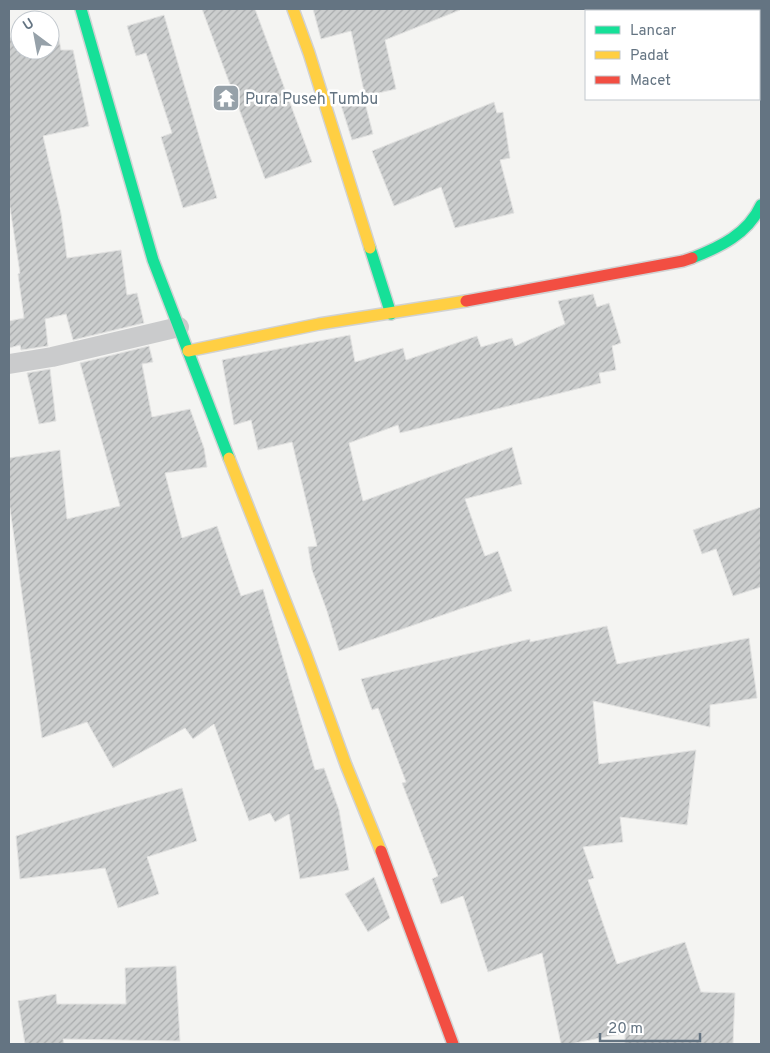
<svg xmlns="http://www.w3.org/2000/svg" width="770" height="1053" font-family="Overpass,sans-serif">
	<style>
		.building { fill: url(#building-hatch); stroke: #e3e3e2 }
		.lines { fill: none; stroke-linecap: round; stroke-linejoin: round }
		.fast-casing { stroke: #d1d2d3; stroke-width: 14 }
		.slow-casing { stroke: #d1d2d3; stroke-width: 14 }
		.jam-casing { stroke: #d1d2d3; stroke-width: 14 }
		.lane { stroke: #cacbcc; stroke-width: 20 }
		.street { stroke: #cacbcc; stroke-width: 28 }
		.fast { stroke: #16e098; stroke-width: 11 }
		.slow { stroke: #ffcf43; stroke-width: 11 }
		.jam { stroke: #f24e42; stroke-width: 11 }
		.labels { text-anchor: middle; stroke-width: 5; stroke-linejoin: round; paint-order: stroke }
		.poi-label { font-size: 16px; fill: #647482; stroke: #fff; text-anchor: start }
	</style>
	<defs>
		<pattern id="building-hatch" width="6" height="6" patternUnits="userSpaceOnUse" patternTransform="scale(1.25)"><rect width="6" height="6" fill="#cccece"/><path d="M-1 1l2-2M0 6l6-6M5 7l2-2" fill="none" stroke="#a9acad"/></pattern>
	</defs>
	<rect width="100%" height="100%" fill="#f4f4f2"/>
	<path class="building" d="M202 9H255L312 162 265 179Z
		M313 9H460V10L385 40 396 89 365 96 351 31 321 39Z
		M164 15 217 198 183 208 161 137 172 133 146 53 136 56 127 26Z
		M57 29 61 50H73L89 126 43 136 61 214 67 258 121 250 127 295 137 293 144 323 73 340 66 314 45 319 48 346 21 350 20 345 9 348V321L24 318 18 274 20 273 9 201V38L20 36V50H50V30Z
		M364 99 373 134 352 140 341 105Z
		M494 102 497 113 503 112 510 158 500 160 514 213 455 228 441 187 394 206 372 151Z
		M593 294 597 307 609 303 621 343 612 346 616 370 599 373 601 383 400 433 398 425 349 443 363 501 512 447 522 484 465 499 485 556 498 551 512 591 339 651 327 611 312 570 308 547 317 546 292 442 258 450 251 420 234 425 222 360 350 335 355 362 403 348 406 360 477 336 481 347 512 338 515 346 565 324 558 301Z
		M149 346 153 362 142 364 152 417 190 409 204 448 207 467 165 473 182 538 217 526 241 596 263 589 315 770 324 768 339 810 349 870 300 879 289 814 275 822 270 813 249 821 214 724 193 739 185 728 113 768 87 722 42 738 9 501V458L60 450 67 519 120 506 80 363Z
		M50 369 56 421 39 424 27 373Z
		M761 507V587L733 596 716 549 702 554 693 530Z
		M607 626 617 664 749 638 757 698 710 705V727L593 701 599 764 696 750 687 825 620 817 623 842 583 847 594 878 588 880 617 964 685 942 701 992 735 993 733 1044H625V1033L570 1044H561L542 953 488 972 463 896 441 904 432 879 438 876 402 783 406 782 378 708 372 710 361 679 530 639V642Z
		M182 788 197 841 147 857 159 894 118 908 105 868 20 879 16 836Z
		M374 877 390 918 368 932 345 894Z
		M176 966 180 1041 63 1039 64 1044H25L18 1001 56 994 57 1004H126L125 968Z"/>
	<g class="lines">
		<g class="fast-casing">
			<path id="fast" d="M81 9 153 260 229 458
				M370 248 391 314
				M692 258C720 247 748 234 761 205"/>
		</g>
		<g class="slow-casing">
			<path id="slow" d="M293 9 309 53 370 248
				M188 351 319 324 466 301
				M229 458 306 654 346 765 381 851"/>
		</g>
		<g class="jam-casing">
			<path id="jam" d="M466 301 683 261 692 258
				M381 851 453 1044"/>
		</g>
		<path class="lane" d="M9 364 52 357 179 327"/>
		<path class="street" d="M749 9V11
			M759 50 761 61"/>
		<use href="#fast" class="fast"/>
		<use href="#slow" class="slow"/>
		<use href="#jam" class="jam"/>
	</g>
	<defs>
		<g id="temple-square" transform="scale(1.4375)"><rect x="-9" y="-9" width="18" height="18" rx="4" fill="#96a1a9" stroke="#fff"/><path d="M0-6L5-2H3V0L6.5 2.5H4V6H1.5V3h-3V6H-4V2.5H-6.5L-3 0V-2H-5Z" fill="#fff"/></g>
	</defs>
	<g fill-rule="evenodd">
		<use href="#temple-square" x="226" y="98"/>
	</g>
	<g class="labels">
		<g class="poi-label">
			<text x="245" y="104">Pura Puseh Tumbu</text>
		</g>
	</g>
	<rect width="770" height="1053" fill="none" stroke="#647482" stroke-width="20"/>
	<rect x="585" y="10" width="175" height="90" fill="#ffffff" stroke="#c1c7cd"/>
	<rect x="595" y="26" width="25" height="8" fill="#16e098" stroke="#c1c7cd"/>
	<text x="630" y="35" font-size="15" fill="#647482">Lancar</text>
	<rect x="595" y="51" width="25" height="8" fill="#ffcf43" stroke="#c1c7cd"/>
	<text x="630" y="60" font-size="15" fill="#647482">Padat</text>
	<rect x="595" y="76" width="25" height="8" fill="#f24e42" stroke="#c1c7cd"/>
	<text x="630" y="85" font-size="15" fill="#647482">Macet</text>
	<g transform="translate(35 35) rotate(328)"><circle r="24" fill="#ffffff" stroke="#c1c7cd"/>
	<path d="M0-4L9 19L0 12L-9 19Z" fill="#96a1a9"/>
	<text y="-8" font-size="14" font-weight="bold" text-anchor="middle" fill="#647482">U</text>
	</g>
	<path d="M600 1033v8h100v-8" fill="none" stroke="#647482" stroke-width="2.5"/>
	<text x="608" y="1033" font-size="15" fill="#647482" stroke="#ffffff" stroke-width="4" paint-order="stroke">20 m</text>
</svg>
